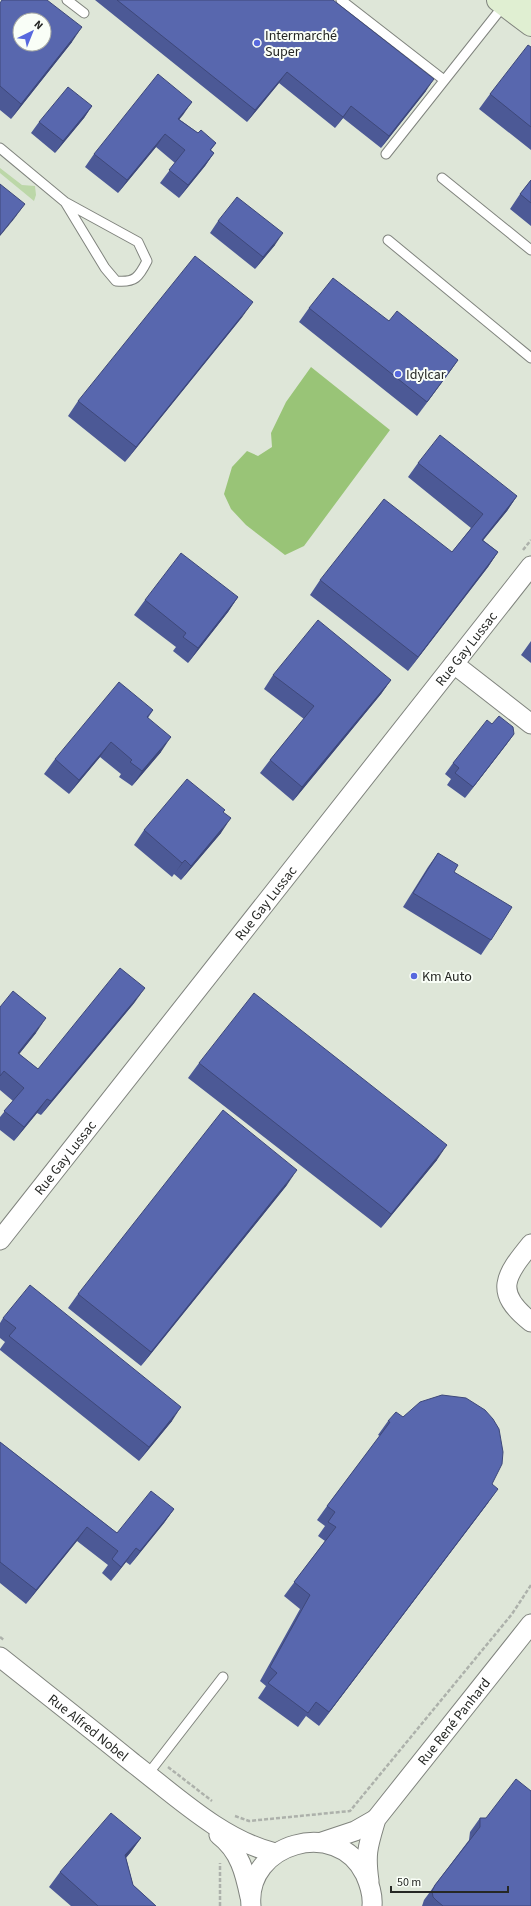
<svg xmlns="http://www.w3.org/2000/svg" width="531" height="1906" font-family="'Source Sans 3',sans-serif">
	<style>
		.built { fill: #dee6d8; fill-rule: evenodd }
		.green { fill: #bcd7a8 }
		.water { fill: #99c477 }
		.lines { fill: none; stroke-linecap: round; stroke-linejoin: round }
		.service-casing { stroke: #80847e; stroke-width: 11 }
		.minor-casing { stroke: #80847e; stroke-width: 21 }
		.secondary-casing { stroke: #80847e; stroke-width: 24 }
		.path { stroke: #adb1ab; stroke-width: 2.5; stroke-dasharray: 4 2; stroke-linecap: butt }
		.service { stroke: #fff; stroke-width: 9 }
		.minor { stroke: #fff; stroke-width: 19 }
		.secondary { stroke: #e0efd2; stroke-width: 22 }
		.wall { fill: #4c5996 }
		.shaded-wall { fill: #3e487a }
		.building { fill: #5867ae; stroke: #3e487a; fill-rule: evenodd }
		.poi-dot { fill: #5768de; stroke: #f9fef7; stroke-width: 1.5 }
		.labels { text-anchor: middle; stroke-width: 4; stroke-linejoin: round; paint-order: stroke }
		.poi-label { font-size: 14px; fill: #262825; stroke: #f9fef7; text-anchor: start }
		.street-label { font-size: 14px; fill: #262825; stroke: #f9fef7 }
	</style>
	<rect width="100%" height="100%" fill="#ecf0e9"/>
	<path class="built" d="M0 0H531V1906H0ZM20 20H44V44H20Z"/>
	<path class="green" d="M0 168 22 185 35 186 36 195 34 201 0 173Z"/>
	<path class="water" d="M311 367 390 430 304 546 285 555 246 525 231 509 224 494 232 467 247 451 258 456 272 447 271 433 286 402Z"/>
	<g class="lines">
		<g class="service-casing">
			<path id="service" d="M67 0 84 13
				M341 0 444 80
				M0 148 65 202 138 242 147 261C139 277 135 283 116 281L105 268 65 202
				M386 154 504 5
				M442 178 531 250
				M388 240 531 358
				M148 1774 223 1677"/>
		</g>
		<g class="minor-casing">
			<g id="minor">
				<path d="M454 664 531 724"/>
				<path id="s1" d="M0 1240 531 566"/>
				<path d="M531 1244C505 1276 493 1292 531 1322"/>
				<path id="s2" d="M0 1657C44 1692 89 1727 133 1763 176 1796 222 1840 275 1853"/>
				<path d="M219 1835C240 1851 245 1873 250 1897"/>
				<path d="M322 1842 355 1831 376 1819"/>
				<path id="s3" d="M369 1881C365 1853 368 1846 376 1819L531 1624"/>
				<path d="M251 1906C245 1843 337 1817 365 1874 369 1883 373 1896 372 1906"/>
			</g>
		</g>
		<g class="secondary-casing">
			<path id="secondary" d="M498 0 531 25
				M525 0 531 5"/>
		</g>
		<path class="path" d="M523 550 531 540
			M0 1637 4 1640
			M168 1767 212 1801
			M235 1816 249 1821 350 1811 512 1614 531 1585
			M220 1906V1863"/>
		<use href="#service" class="service"/>
		<use href="#minor" class="minor"/>
		<use href="#secondary" class="secondary"/>
	</g>
	<path class="wall" d="M95 0H333L426 91 381 148 343 118 335 128 279 83 247 122Z
		M0 3 72 42 11 119 0 110Z
		M531 47V150L479 109 490 94Z
		M192 102 179 119 198 133 216 143 211 150 214 153 205 166 179 198 160 183 175 163 156 147 118 193 85 167 94 154Z
		M92 106 84 118 55 153 31 133 39 122Z
		M531 180V226L510 209 520 194Z
		M218 221 275 245 255 269 210 233Z
		M309 308 458 360 417 416 299 322Z
		M243 316 125 462 68 416 78 401Z
		M418 463 517 496 507 511 483 540 498 552 488 567 408 671 310 595 320 580 452 552 471 528 408 477Z
		M238 597 228 612 188 663 173 651 176 647 134 615 145 600Z
		M531 641V663L521 655Z
		M273 675 391 680 381 694 293 801 260 773 270 760 304 719 264 689Z
		M153 710 148 718 161 752 132 786 119 777 121 774 100 757 69 794 44 774 55 759Z
		M492 724 514 734 506 745 465 798 447 785 451 779 445 774 453 763Z
		M223 812 221 833 181 880 174 874 172 877 134 845 144 830Z
		M438 853 454 872 491 940 481 955 403 907 428 867Z
		M135 1002 41 1115 37 1113 14 1141 0 1130V1117L13 1101 0 1090V1007L36 1033 19 1054 38 1069Z
		M199 1063 437 1160 381 1228 188 1078Z
		M287 1185 141 1366 68 1308 78 1294Z
		M3 1318 172 1421 139 1461 0 1350V1349L5 1342 0 1338V1323Z
		M388 1421 492 1484 488 1503 319 1726 306 1716 298 1727 258 1698 266 1686 260 1681 300 1609 284 1596 325 1541 318 1536 325 1526 317 1520 327 1506 380 1436 378 1435Z
		M0 1442 117 1533 174 1509 164 1523 130 1565 126 1562 111 1581 102 1573 108 1565 77 1541 26 1604 0 1583Z
		M480 1818H486L531 1906H422L424 1900 435 1885 469 1840 470 1832Z
		M141 1838 130 1853 126 1858 133 1885 156 1906H71L49 1887 60 1872Z"/>
	<path class="shaded-wall" d="M82 27 72 42 11 119 21 104Z
		M287 72 279 83 247 122 255 110Z
		M434 79 426 91 381 148 389 136Z
		M192 102 183 115 169 132 178 119Z
		M92 106 84 118 55 153 63 141Z
		M351 106 343 118 335 128Z
		M165 134 156 147 118 193 127 180Z
		M214 153 205 166 179 198 188 185Z
		M25 204 14 219 0 236V235Z
		M283 233 275 245 255 269 263 257Z
		M253 302 243 316 125 462 136 447Z
		M458 360 449 373 417 416 427 402Z
		M517 496 507 511 472 554 482 540Z
		M498 552 488 567 408 671 418 657Z
		M238 597 228 612 188 663 198 648Z
		M391 680 381 694 293 801 302 787Z
		M514 734 506 745 465 798 473 787Z
		M171 737 161 752 132 786 142 771Z
		M111 742 100 757 69 794 79 780Z
		M231 818 221 833 181 880 191 866Z
		M185 860 174 874 172 877 182 863Z
		M145 988 135 1002 41 1115 51 1101Z
		M46 1018 36 1033 8 1068 18 1053Z
		M47 1099 37 1113 14 1141 24 1127Z
		M447 1145 437 1160 381 1228 391 1214Z
		M297 1170 287 1185 141 1366 151 1352Z
		M181 1407 172 1421 139 1461 149 1447Z
		M498 1489 488 1503 319 1726 329 1712Z
		M174 1509 164 1523 130 1565 140 1551Z
		M87 1527 77 1541 26 1604 36 1590Z
		M136 1548 126 1562 111 1581 121 1567Z
		M141 1838 130 1853 115 1870 125 1855Z"/>
	<path class="building" d="M2 0H47L82 27 21 104 0 86V3ZM20 20H44V44H20Z
		M117 0H333L434 79 389 136 351 106 343 117 287 72 255 110Z
		M528 45 531 47V127L490 94Z
		M158 74 192 102 178 119 198 133 201 130 216 143 210 150 214 153 188 185 169 170 185 150 165 134 127 180 94 154Z
		M68 87 92 106 63 141 39 122Z
		M531 180V203L520 194Z
		M0 184 25 204 0 235Z
		M237 197 283 233 263 257 218 221Z
		M195 256 253 302 136 447 78 401Z
		M333 278 389 321 397 311 458 360 427 402 309 308Z
		M440 435 517 496 482 540 498 552 418 657 320 580 384 499 452 552 483 514 418 463Z
		M181 553 238 597 198 648 183 637 186 633 145 600Z
		M318 620 391 680 302 787 270 760 314 706 273 675Z
		M119 682 153 710 147 717 171 737 142 771 130 762 132 760 111 742 79 780 55 759Z
		M499 716 513 727 514 734 473 787 455 773 459 768 453 763 487 720 492 724Z
		M187 779 225 810 223 812 231 818 191 866 185 860 182 863 144 830Z
		M438 853 458 865 454 872 512 907 491 940 413 893Z
		M120 968 145 988 51 1101 47 1099 24 1127 4 1111 24 1088 4 1071 0 1076V1007L13 991 46 1018 18 1053 38 1069Z
		M254 993 447 1145 391 1214 199 1063Z
		M223 1110 297 1170 151 1352 78 1294Z
		M30 1285 181 1407 149 1447 9 1336 16 1328 3 1318Z
		M442 1395 466 1398 485 1410 493 1419 499 1429 503 1452 502 1464 492 1484 498 1489 329 1712 316 1702 308 1713 268 1683 277 1673 270 1667 310 1595 294 1582 336 1527 328 1522 335 1512 327 1506 390 1422 388 1421 396 1412 403 1417 420 1402Z
		M0 1442 117 1533 151 1491 174 1509 140 1551 136 1548 121 1567 112 1559 118 1551 87 1527 36 1590 0 1562Z
		M516 1779 531 1791V1906H443L437 1901 433 1897 432 1891 435 1885 480 1827V1818H486Z
		M111 1813 141 1838 125 1855 133 1885 156 1906H98L60 1872Z"/>
	<g class="poi-dot">
		<circle cx="257" cy="43" r="4"/>
		<circle cx="398" cy="374" r="4"/>
		<circle cx="414" cy="976" r="4"/>
	</g>
	<g class="labels">
		<g class="poi-label">
			<text x="265" y="40">Intermarché<tspan x="265" dy="16">Super</tspan></text>
			<text x="406" y="379">Idylcar</text>
			<text x="422" y="981">Km Auto</text>
		</g>
		<g class="street-label">
			<text dy="5" stroke="none"><textPath href="#s1" startOffset="753">Rue Gay Lussac</textPath></text>
			<text dy="5" stroke="none"><textPath href="#s1" startOffset="429">Rue Gay Lussac</textPath></text>
			<text dy="5" stroke="none"><textPath href="#s1" startOffset="105">Rue Gay Lussac</textPath></text>
			<text dy="5" stroke="none"><textPath href="#s3" startOffset="188">Rue René Panhard</textPath></text>
			<text dy="5" stroke="none"><textPath href="#s2" startOffset="113">Rue Alfred Nobel</textPath></text>
		</g>
	</g>
	<g transform="translate(32 32) rotate(43)"><circle r="19" fill="#f9fef7" stroke="#a5a8a3"/>
	<path d="M0-3L7 15L0 10L-7 15Z" fill="#5768de"/>
	<text y="-6" font-size="11" font-weight="bold" text-anchor="middle" fill="#262825">N</text>
	</g>
	<path d="M391 1886v6h117v-6" fill="none" stroke="#262825" stroke-width="2"/>
	<text x="397" y="1886" font-size="12" fill="#262825" stroke="#f9fef7" stroke-width="3" paint-order="stroke">50 m</text>
</svg>
